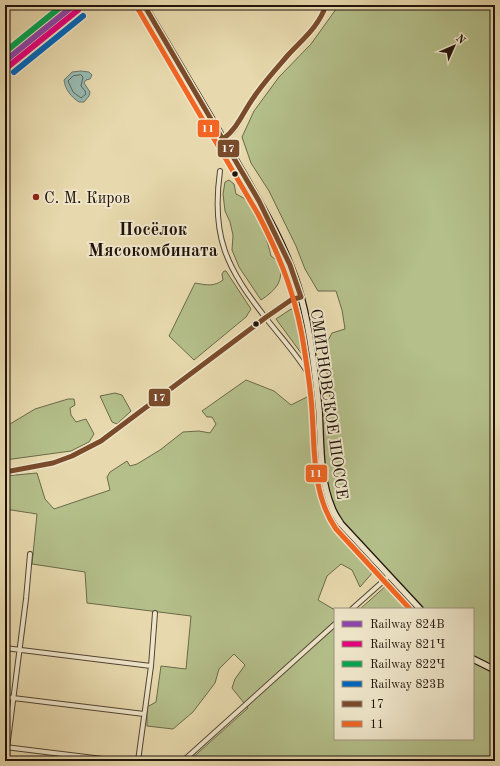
<svg xmlns="http://www.w3.org/2000/svg" width="500" height="766" font-family="'Old Standard TT',serif">
	<style>
		.green { fill: #b4bf8a; stroke: #6a694a; fill-rule: evenodd }
		.water { fill: #97b9af; stroke: #67776d }
		.lines { fill: none; stroke-linecap: round; stroke-linejoin: round }
		.shore { stroke: #5c665d; stroke-width: 1 }
		.minor-casing { stroke: #524434; stroke-width: 6 }
		.tertiary-casing { stroke: #524434; stroke-width: 7 }
		.secondary-casing { stroke: #20130b; stroke-width: 8 }
		.minor { stroke: #efe6ca; stroke-width: 4 }
		.tertiary { stroke: #efe6ca; stroke-width: 5 }
		.secondary { stroke: #efe6ca; stroke-width: 5.5 }
		.rail { stroke: #20130b; stroke-width: 1.5; stroke-dasharray: 7 7; stroke-linecap: butt }
		.bus-1-casing { stroke: #efe6ca; stroke-width: 8 }
		.bus-2-casing { stroke: #efe6ca; stroke-width: 8 }
		.bus-1 { stroke: #7a4b2a; stroke-width: 5 }
		.bus-2 { stroke: #f26522; stroke-width: 5 }
		.rail-1-casing { stroke: #efe6ca; stroke-width: 9 }
		.rail-2-casing { stroke: #efe6ca; stroke-width: 9 }
		.rail-3-casing { stroke: #efe6ca; stroke-width: 9 }
		.rail-4-casing { stroke: #efe6ca; stroke-width: 9 }
		.rail-1 { stroke: #8e44ad; stroke-width: 6 }
		.rail-2 { stroke: #e5007d; stroke-width: 6 }
		.rail-3 { stroke: #00a651; stroke-width: 6 }
		.rail-4 { stroke: #0065bd; stroke-width: 6 }
		.bus-dot { fill: #20130b; stroke: #efe6ca; stroke-width: 1.5 }
		.poi-dot { fill: #8f2418; stroke: #efe6ca; stroke-width: 1.5 }
		.labels { text-anchor: middle; stroke-width: 4; stroke-linejoin: round; paint-order: stroke }
		.poi-label { font-size: 16px; fill: #20130b; stroke: #efe6ca; text-anchor: start }
		.street-label { font-size: 16px; fill: #20130b; stroke: #efe6ca }
		.quarter-label { font-size: 18px; font-weight: bold; fill: #20130b; stroke: #efe6ca }
		.line-badge { stroke: #efe6ca; stroke-width: 1.5 }
		.badge-label { font-size: 11px; text-anchor: middle; font-weight: bold; fill: #fff }
	</style>
	<rect width="100%" height="100%" fill="#e7d9ad"/>
	<filter id="stains"><feTurbulence type="fractalNoise" baseFrequency=".005" numOctaves="4"/><feColorMatrix values="0 0 0 0 .2 0 0 0 0 .09 0 0 0 0 .02 0 0 0 .5 -.17"/></filter>
	<radialGradient id="worn" r=".72"><stop offset=".6" stop-color="#630" stop-opacity="0"/><stop offset="1" stop-color="#630" stop-opacity=".3"/></radialGradient>
	<path class="green" d="M339 5H495V761H189L248 708 232 688 235 679 245 665 234 654 219 669 215 683 193 712 173 729 147 726V707L156 702 161 666 186 669 191 616 87 603 85 572 32 564 37 514 5 509V476L37 473 45 499 54 509 110 490 107 477 110 472 127 461 130 466 137 464 160 450 183 432 199 431 210 433 216 424 212 417H207L202 411 246 380 274 391 291 405 311 395 329 399 331 386 326 370 324 348 332 333 345 329 342 310 336 291H318L305 269 296 246 269 191 251 163 242 137 254 111 279 77 311 44ZM341 564 352 570 360 587 374 571 388 584 360 609H473V739H335V610L318 600 327 576Z
		M229 180 234 184 236 194C240 196 246 199 249 202 259 211 268 243 271 256L279 262C284 281 277 289 261 300L239 267 232 250 233 235 230 222 225 211 223 194 225 182Z
		M224 271H226L251 309 246 317 194 360 169 336 195 283C206 285 214 287 223 280L222 274Z
		M291 309 294 310 296 313 304 357 276 319Z
		M115 393 122 395 131 411 117 424 112 422 100 396Z
		M68 399H74L75 405 70 408 71 415 76 422 86 419 94 434 89 442 71 451 5 460V427L35 409Z"/>
	<path class="water" d="M81 71 89 72 92 75 90 79 86 80 84 83 90 92 89 96 84 102H79C71 97 65 89 64 80L72 72Z"/>
	<g class="lines">
		<path class="shore" d="M81 75 83 77 81 86 85 91 86 94 81 98 73 92 68 81 73 76Z"/>
		<g class="minor-casing">
			<path id="minor" d="M223 139C239 130 243 112 253 98 264 82 277 68 290 53 304 39 321 25 326 5
				M220 171C211 236 226 267 265 317 279 335 294 351 306 370
				M352 609 389 576
				M5 648 151 666
				M5 697 144 714
				M5 747 119 761
				M7 748 26 599 30 554
				M138 761 151 666 155 613
				M183 761 335 624"/>
		</g>
		<g class="tertiary-casing">
			<path id="tertiary" d="M5 472 53 463 72 456 101 441 265 318 291 300 301 297"/>
		</g>
		<g class="secondary-casing">
			<path id="secondary" d="M144 5C175 57 206 109 236 161 261 204 288 249 301 297 311 334 315 372 319 410 321 442 319 478 332 508 334 514 338 519 341 524L420 609
				M473 659 495 670"/>
		</g>
		<use href="#minor" class="minor"/>
		<use href="#tertiary" class="tertiary"/>
		<use href="#secondary" class="secondary"/>
		<path class="rail" d="M5 65 79 5"/>
		<g class="bus-1-casing">
			<path id="bus-1" d="M144 5 259 201 290 265 301 297
				M223 139C238 128 243 112 254 97 264 82 277 68 289 54 304 38 319 26 326 5
				M5 472 53 463 72 456 101 441 265 318 291 300 301 297"/>
		</g>
		<g class="bus-2-casing">
			<path id="bus-2" d="M138 9 258 214C282 260 298 302 305 354 308 373 311 392 312 411 315 452 312 494 336 529L410 609"/>
		</g>
		<use href="#bus-1" class="bus-1"/>
		<use href="#bus-2" class="bus-2"/>
		<g class="rail-1-casing">
			<path id="rail-1" d="M5 61 74 5"/>
		</g>
		<g class="rail-2-casing">
			<path id="rail-2" d="M9 66 78 10"/>
		</g>
		<g class="rail-3-casing">
			<path id="rail-3" d="M5 52 63 5"/>
		</g>
		<g class="rail-4-casing">
			<path id="rail-4" d="M14 72 83 16"/>
		</g>
		<use href="#rail-1" class="rail-1"/>
		<use href="#rail-2" class="rail-2"/>
		<use href="#rail-3" class="rail-3"/>
		<use href="#rail-4" class="rail-4"/>
	</g>
	<g class="bus-dot">
		<circle cx="235" cy="174" r="3.5"/>
		<circle cx="256" cy="324" r="3.5"/>
	</g>
	<circle class="poi-dot" cx="36" cy="197" r="4"/>
	<g class="labels">
		<g class="poi-label">
			<text x="44" y="203">С. М. Киров</text>
		</g>
		<g class="street-label">
			<text transform="translate(330 404) rotate(82)" y="6">СМИРНОВСКОЕ ШОССЕ</text>
		</g>
		<g class="quarter-label">
			<text x="153" y="235">Посёлок<tspan x="153" dy="21">Мясокомбината</tspan></text>
		</g>
	</g>
	<g class="line-badge">
		<rect x="197" y="119" width="23" height="19" rx="4" fill="#f26522"/>
		<rect x="217" y="139" width="23" height="19" rx="4" fill="#7a4b2a"/>
		<rect x="148" y="388" width="23" height="19" rx="4" fill="#7a4b2a"/>
		<rect x="305" y="464" width="23" height="19" rx="4" fill="#f26522"/>
	</g>
	<g class="badge-label">
		<text x="208" y="132">11</text>
		<text x="228" y="152">17</text>
		<text x="159" y="401">17</text>
		<text x="316" y="477">11</text>
	</g>
	<rect width="500" height="766" fill="none" stroke="#e7d9ad" stroke-width="20"/>
	<rect x="6" y="6" width="488" height="754" fill="none" stroke="#20130b" stroke-width="2"/>
	<rect x="10" y="10" width="480" height="746" fill="none" stroke="#20130b"/>
	<rect x="334" y="608" width="140" height="132" fill="#efe6ca" stroke="#9c927e"/>
	<rect x="342" y="621" width="20" height="6" fill="#8e44ad" stroke="#9c927e"/>
	<text x="370" y="628" font-size="12" fill="#20130b">Railway 824В</text>
	<rect x="342" y="641" width="20" height="6" fill="#e5007d" stroke="#9c927e"/>
	<text x="370" y="648" font-size="12" fill="#20130b">Railway 821Ч</text>
	<rect x="342" y="661" width="20" height="6" fill="#00a651" stroke="#9c927e"/>
	<text x="370" y="668" font-size="12" fill="#20130b">Railway 822Ч</text>
	<rect x="342" y="681" width="20" height="6" fill="#0065bd" stroke="#9c927e"/>
	<text x="370" y="688" font-size="12" fill="#20130b">Railway 823В</text>
	<rect x="342" y="701" width="20" height="6" fill="#7a4b2a" stroke="#9c927e"/>
	<text x="370" y="708" font-size="12" fill="#20130b">17</text>
	<rect x="342" y="721" width="20" height="6" fill="#f26522" stroke="#9c927e"/>
	<text x="370" y="728" font-size="12" fill="#20130b">11</text>
	<g transform="translate(454 46) rotate(45)" stroke="#efe6ca" stroke-width="3" paint-order="stroke">
	<path d="M0-3L7 15L0 10L-7 15Z" fill="#20130b"/>
	<text y="-6" font-size="11" font-weight="bold" text-anchor="middle" fill="#20130b">N</text>
	</g>
	<rect width="100%" height="100%" filter="url(#stains)"/>
	<rect width="100%" height="100%" fill="url(#worn)"/>
</svg>
